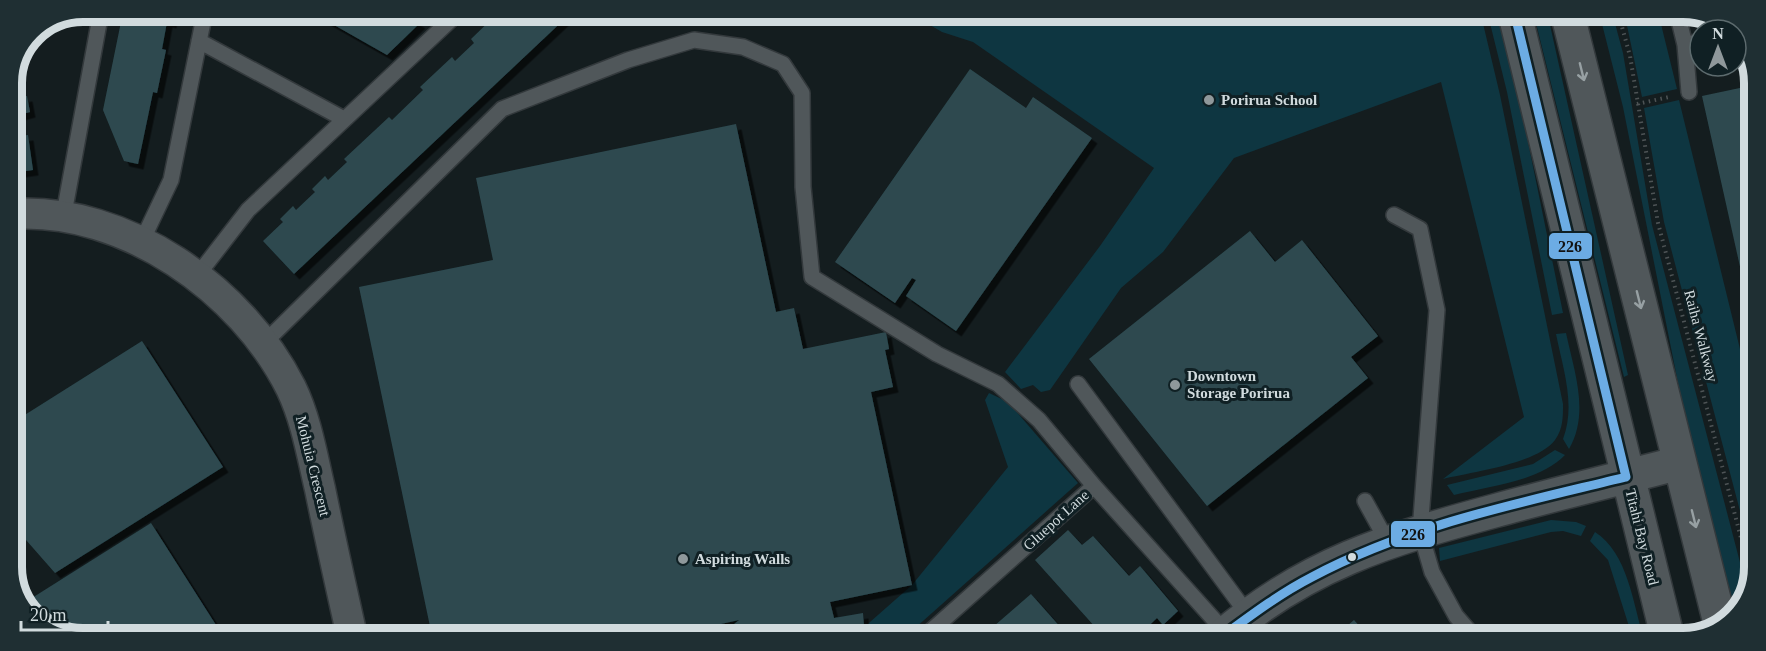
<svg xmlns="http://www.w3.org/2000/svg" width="1766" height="651" font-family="'Times New Roman',serif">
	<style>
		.green { fill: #0e3641 }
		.building { fill: #2d4a50; filter: url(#shadow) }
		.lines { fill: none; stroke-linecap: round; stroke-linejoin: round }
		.service-casing { stroke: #33393c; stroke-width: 18 }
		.minor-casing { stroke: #33393c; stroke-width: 33 }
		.secondary-casing { stroke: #33393c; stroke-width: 36 }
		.path { stroke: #4d5355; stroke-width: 4; stroke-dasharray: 1.5 4.5; stroke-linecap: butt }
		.service { stroke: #50575a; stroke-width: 15 }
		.minor { stroke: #50575a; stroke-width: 30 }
		.secondary { stroke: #50575a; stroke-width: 33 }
		.bus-1-casing { stroke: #102024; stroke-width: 14 }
		.bus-1 { stroke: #6cace4; stroke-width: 9 }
		.oneway { stroke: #97a0a3 }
		.poi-dot { fill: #8f989b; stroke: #102024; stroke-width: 2 }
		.bus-dot { fill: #d1dbde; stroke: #102024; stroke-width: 2 }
		.labels { text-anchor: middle; stroke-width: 6; stroke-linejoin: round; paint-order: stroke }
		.poi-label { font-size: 15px; font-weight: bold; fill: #d1dbde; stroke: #102024; text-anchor: start }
		.street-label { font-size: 15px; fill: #d1dbde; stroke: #102024 }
		.rim { fill: none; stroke: #d1dbde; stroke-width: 8 }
		.line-badge { stroke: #102024; stroke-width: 2 }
		.pale-badge-label { font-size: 16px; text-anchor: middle; font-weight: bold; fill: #111 }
	</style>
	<defs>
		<filter id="shadow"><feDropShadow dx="5.5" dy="5.5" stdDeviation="0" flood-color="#0009"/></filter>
	</defs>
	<rect width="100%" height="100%" fill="#141d1f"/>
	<path class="green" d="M911 14 1481 15 1500 95 1563 404C1563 417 1563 429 1555 440 1537 464 1472 472 1443 479L1524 417 1441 82 1234 158 1163 252 1121 288 1050 390 1041 392 1033 385 1021 389 1005 372 1100 246 1154 168 973 42 942 32Z
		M1488 15H1499L1519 98 1563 313 1552 315 1507 92Z
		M1534 15 1548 16 1628 375 1624 377Z
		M1600 16H1613L1623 53 1652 225 1748 593 1734 612 1686 423 1623 107Z
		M1625 16H1659L1677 89 1642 97Z
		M1679 100 1752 398 1751 480 1745 497 1751 521 1750 549 1664 222 1644 108Z
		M1566 333C1574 371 1590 413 1569 449L1563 439C1576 405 1563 369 1556 334Z
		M989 393 1008 402 1078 483 905 637H853L912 585 1008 467 985 400Z
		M1555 450 1565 455C1539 482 1489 486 1454 495L1447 485 1533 464Z
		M1551 520 1576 522 1586 526 1581 536 1563 531 1551 532 1440 561 1439 548Z
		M1595 532C1628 553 1633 604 1644 639H1633L1608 560 1590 541Z"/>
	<path class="building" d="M123 12H173L171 23 167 22 162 49 166 50 157 93 153 92 138 164 124 161 103 110Z
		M313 13H402L420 23 387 55Z
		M498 13H571L294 274 263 241 283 222 280 219 293 206 296 210 315 192 312 189 325 176 328 180 347 162 344 159 389 117 392 120 423 90 420 87 452 57 455 61 474 43 471 39Z
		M970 69 1026 108 1033 97 1092 138 956 331 906 296 916 280 912 278 895 303 835 262Z
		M15 74 20 97 27 96 30 112 12 117Z
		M1754 85 1752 316H1751L1702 96Z
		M736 124 776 312 794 308 803 349 886 332 889 349 885 350 893 387 871 392 912 585 830 602 834 618 863 613 864 626 853 637H781L779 627 745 628 733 637H719L739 620 662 637 432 636 359 287 493 260 476 178Z
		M28 135 33 170 12 173V137Z
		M1250 231 1275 262 1302 240 1378 336 1351 357 1368 378 1207 506 1089 359Z
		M142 341 223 467 55 573 12 524V423Z
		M151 523 223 636 60 635 27 611 24 603Z
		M1068 530 1082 545 1093 536 1129 576 1140 566 1178 611 1163 625 1157 618 1136 638H1105L1035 560Z
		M1031 594 1070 638 990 637 986 633Z
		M1354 620 1370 638H1333Z"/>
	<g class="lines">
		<g class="service-casing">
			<path id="service" d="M1678 16 1685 45 1700 41
				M199 41 344 119
				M1685 45 1689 92
				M1394 215 1420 229 1437 310 1420 531 1432 572 1456 616 1475 638
				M63 219 101 12
				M141 243 171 180 205 12
				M197 276 248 210 458 13
				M264 343 502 109 628 60 694 40 743 47 783 64 802 93 803 187 812 277 937 354 998 384 1039 420 1094 486
				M1078 384 1249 616
				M1365 501 1387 541
				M924 637 1094 486 1226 633"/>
		</g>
		<g class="minor-casing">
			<path id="minor" d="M12 214C126 207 242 290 291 388 306 419 312 455 320 489 330 538 341 587 352 636"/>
		</g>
		<g class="secondary-casing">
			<path id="secondary" d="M1515 15 1668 639
				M1568 16 1721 627
				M1220 638C1306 564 1387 540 1494 511 1556 494 1618 479 1679 463"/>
		</g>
		<path class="path" d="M1619 16 1630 56 1658 223 1750 572
			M1637 104 1669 97"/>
		<use href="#service" class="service"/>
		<use href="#minor" class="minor"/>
		<use href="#secondary" class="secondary"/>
		<g class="bus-1-casing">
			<path id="bus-1" d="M1515 15 1626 477
				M1220 638C1250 616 1279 594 1312 577 1409 525 1520 503 1626 477"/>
		</g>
		<use href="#bus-1" class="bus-1"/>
	</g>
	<defs><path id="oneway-shaft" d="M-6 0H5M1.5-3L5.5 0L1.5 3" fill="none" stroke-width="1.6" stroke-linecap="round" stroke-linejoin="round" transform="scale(1.5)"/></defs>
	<g class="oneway">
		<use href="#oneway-shaft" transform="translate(1582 72) rotate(76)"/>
		<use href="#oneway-shaft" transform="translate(1639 300) rotate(76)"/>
		<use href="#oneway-shaft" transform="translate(1694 519) rotate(76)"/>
	</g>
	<g class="poi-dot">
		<circle cx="1209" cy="100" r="6"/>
		<circle cx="1175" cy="385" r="6"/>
		<circle cx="683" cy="559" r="6"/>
	</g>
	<circle class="bus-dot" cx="1352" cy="557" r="5"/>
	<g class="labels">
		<g class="poi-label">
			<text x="1221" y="105">Porirua School</text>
			<text x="1187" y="381">Downtown<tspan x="1187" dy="17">Storage Porirua</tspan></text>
			<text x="695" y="564">Aspiring Walls</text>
		</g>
		<g class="street-label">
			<text transform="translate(1701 336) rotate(75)" y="5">Raiha Walkway</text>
			<text transform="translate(313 466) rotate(76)" y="5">Mohuia Crescent</text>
			<text transform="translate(1056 520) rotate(-42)" y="5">Gluepot Lane</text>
			<text transform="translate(1642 537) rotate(76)" y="5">Titahi Bay Road</text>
		</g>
	</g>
	<path d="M0 0H1766V651H0ZM83 22H1683A61 61 0 0 1 1744 83V567A61 61 0 0 1 1683 628H83A61 61 0 0 1 22 567V83A61 61 0 0 1 83 22Z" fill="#1f2f33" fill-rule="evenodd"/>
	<path class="rim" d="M83 22H1683A61 61 0 0 1 1744 83V567A61 61 0 0 1 1683 628H83A61 61 0 0 1 22 567V83A61 61 0 0 1 83 22Z"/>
	<g class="line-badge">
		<rect x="1548" y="232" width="45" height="28" rx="6" fill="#6cace4"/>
		<rect x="1390" y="520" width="46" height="28" rx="6" fill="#6cace4"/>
	</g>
	<g class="pale-badge-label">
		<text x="1570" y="252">226</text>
		<text x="1413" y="540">226</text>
	</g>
	<g transform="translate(1718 48)"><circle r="28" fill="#102024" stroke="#5d6b6e" stroke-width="1.5"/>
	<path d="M0-4.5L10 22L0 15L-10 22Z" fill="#8f989b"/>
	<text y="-9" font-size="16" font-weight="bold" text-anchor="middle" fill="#d1dbde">N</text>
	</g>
	<path d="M21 621v9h87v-9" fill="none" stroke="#d1dbde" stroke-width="3"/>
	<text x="30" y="621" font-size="18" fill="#d1dbde" stroke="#102024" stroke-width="4.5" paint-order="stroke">20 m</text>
</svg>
